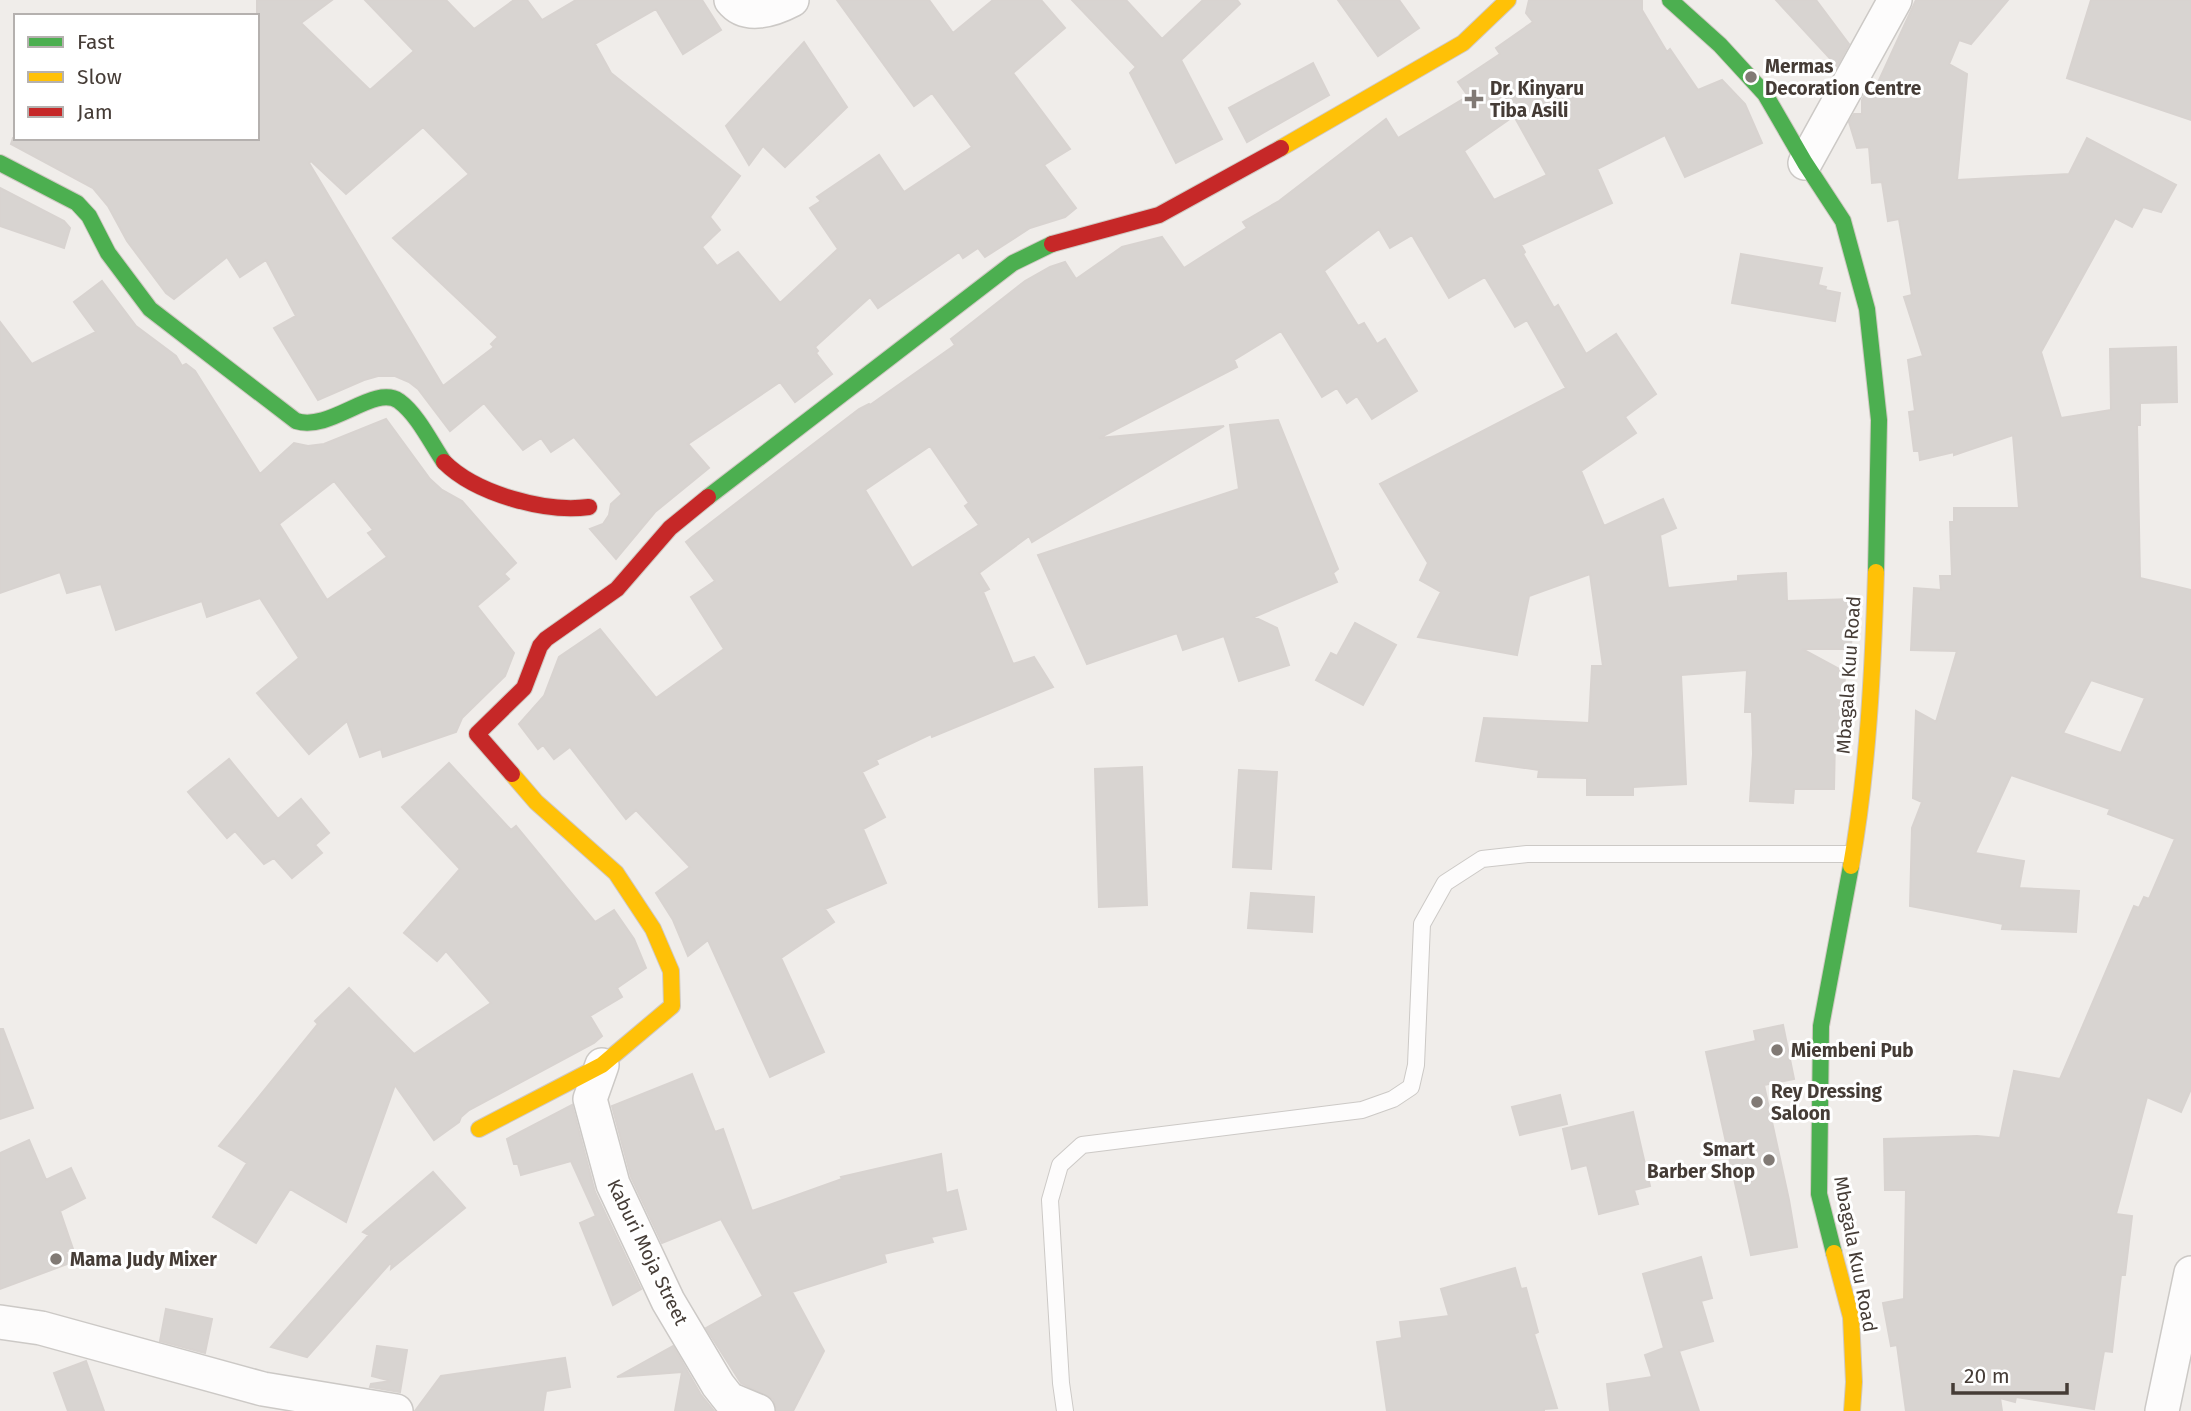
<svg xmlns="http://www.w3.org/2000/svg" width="2191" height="1411" font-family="'Fira Sans',sans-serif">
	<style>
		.building { fill: #d8d4d1; stroke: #d8d3d0; stroke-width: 2; fill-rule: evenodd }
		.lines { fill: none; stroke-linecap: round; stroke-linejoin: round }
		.lane-casing { stroke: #ccc9c6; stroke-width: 18 }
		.street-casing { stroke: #ccc9c6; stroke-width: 36 }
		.fast-casing { stroke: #d0c9c3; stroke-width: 18 }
		.slow-casing { stroke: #d0c9c3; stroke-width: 18 }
		.jam-casing { stroke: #d0c9c3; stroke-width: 18 }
		.lane { stroke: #fdfcfc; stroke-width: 16 }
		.street { stroke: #fdfcfc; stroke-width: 33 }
		.fast { stroke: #4caf50; stroke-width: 16 }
		.slow { stroke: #ffc107; stroke-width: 16 }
		.jam { stroke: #c62828; stroke-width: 16 }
		.poi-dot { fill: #817a75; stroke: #fff; stroke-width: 2.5 }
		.labels { text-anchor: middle; stroke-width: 6; stroke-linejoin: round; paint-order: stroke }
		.poi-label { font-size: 19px; font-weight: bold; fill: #453c36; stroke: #fff; text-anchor: start }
		.street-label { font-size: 19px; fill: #453c36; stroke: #fff }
	</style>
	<rect width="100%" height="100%" fill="#f0edea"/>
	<path class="building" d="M257 0H332L301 23 370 90 414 51 365 0H446L474 29 514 0H527L542 20 576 0H702L721 30 683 54 656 9 595 44 611 73 740 176 710 217 720 230 702 247 717 266 738 252 780 303 838 249 810 208 821 201 817 197 879 155 904 192 972 147 932 93 914 106 837 0H929L953 33 993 0H1041L1065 28 1013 73 1070 149 1044 165 1076 208 1065 217 1030 228 985 257 978 248 963 258 959 252 878 308 870 297 815 347 818 351 816 353 832 374 795 402 780 382 688 444 709 468 655 512 616 559 590 529 603 524 609 515 611 504 622 494 574 437 551 452 541 438 523 450 484 403 450 431 418 389 409 382 395 376H378L364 380 318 400 274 328 296 316 266 260 240 277 227 257 174 299 166 293 127 241 108 206 93 188 11 144 13 138H257ZM423 127 469 174 393 238 498 337 491 344 494 347 443 386 309 163 311 161 346 194Z
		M1072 0H1126L1162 39 1203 0H1237L1240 4 1181 60 1222 139 1176 163 1130 73 1136 67Z
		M1338 0H1399L1419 28 1378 56Z
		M1529 0H1642V10L1667 52 1670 49 1698 90 1722 80 1745 104 1762 143 1685 177 1665 135 1597 169 1612 203 1521 245 1525 252 1523 254 1554 308 1558 305 1586 354 1616 334 1656 394 1625 417 1636 433 1581 471 1604 526 1663 499 1676 528 1660 535 1668 588 1738 581V576L1786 573 1787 601 1853 599 1851 649H1802L1845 672 1843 738H1835L1834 789H1794L1793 803 1750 801 1753 754 1752 712H1745L1747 670 1681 675 1686 784 1633 787V795H1587V778L1538 777 1539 770 1476 761 1484 718 1589 723 1592 666H1603L1590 574 1529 596 1517 655 1418 637 1441 592 1420 580 1428 563 1380 484 1566 388 1527 320 1515 327 1485 277 1449 298 1412 235 1390 248 1379 229 1324 271 1358 326 1364 323 1377 344 1385 339 1417 391 1372 419 1357 396 1347 403 1337 388 1322 397 1281 331 1234 360 1237 367 1099 438 1224 426 1032 542 1029 536 979 573 989 589 983 592 1013 664 1034 657 1053 687 932 737 931 734 876 760 878 764 862 772 885 817 863 829 886 883 825 909 834 922 781 958 824 1052 770 1077 708 940 688 956 673 920 656 893 690 867 636 810 626 819 570 747 554 759 543 745 538 749 519 724 544 696 559 657 600 629 656 698 724 649 691 597 715 581 686 542 692 537 859 409 869 404 870 405 955 345 951 339 1025 281 1050 267 1065 262 1076 279 1122 247 1162 237 1184 268 1247 228 1243 222 1279 201 1386 119 1398 138 1468 96 1458 82 1500 54 1496 48 1533 22 1526 13ZM1514 116 1547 175 1494 200 1464 151ZM930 446 969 503 965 506 979 525 912 568 865 490Z
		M1776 0H1816L1849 44 1837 66Z
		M1916 0H2008L1971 44 1959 40 1949 64 1967 74 1957 180 2069 174 2087 138 2176 185 2161 212 2143 207 2132 227 2115 218 2041 352 2061 418 2111 410 2110 349 2176 347 2177 402 2140 403V425H2137L2140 578 2191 590V1089L2181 1112 2147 1097 2116 1214 2132 1216 2125 1275H2121L2112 1352 2104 1351 2094 1409 2016 1397 2015 1402 2000 1398 2002 1411H1906L1897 1345 1891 1346 1883 1303 1904 1299 1906 1190H1885L1884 1139 1977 1136 2000 1138 2014 1071 2060 1079 2134 906 2139 908 2144 897 2149 899 2175 839 2108 814 2110 809 2011 775 1975 853 2024 861 2019 888 2079 891 2076 932 2002 929 2003 924 1910 906 1912 828 1922 802 1913 798 1916 711 1936 722 1957 651 1911 650 1914 588 1941 590 1940 576H1952L1950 522H1954V508H2019L2013 435 1954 455V452L1920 460 1919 451H1914L1909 412 1915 411 1908 360 1923 356 1904 297 1912 295 1899 219 1888 221 1882 182 1872 183 1869 147 1857 148 1849 122 1854 114H1862V100L1868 89H1875ZM2091 680 2145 698 2121 753 2063 733Z
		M2091 0H2191V120L2067 78Z
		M804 42 847 107 785 167 763 146 749 165 726 126Z
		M1313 63 1329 95 1247 142 1229 108Z
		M0 188 64 221 70 228 64 248 0 226Z
		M1741 254 1822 268 1818 285 1826 287 1825 290 1840 293 1835 321 1732 303Z
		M102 281 136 326 176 356 182 366 186 364 195 371 260 474 294 443 308 446 324 444 386 419 430 479 442 490 462 501 516 563 504 574 509 579 477 606 514 653 505 676 462 718 456 732 383 757 381 749 360 757 347 721 309 754 257 693 299 658 260 598 207 617 202 601 116 630 101 584 67 593 60 572 0 593V322L32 364 96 332 74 302ZM334 481 373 530 368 533 387 557 327 600 279 524Z
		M1278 420 1338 569 1333 573 1337 582 1254 617 1277 628 1289 665 1239 681 1224 636 1183 650 1177 633 1087 664 1038 555 1239 489 1230 425Z
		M1355 623 1396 645 1363 705 1316 680 1331 653 1337 656Z
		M229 759 278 819 301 799 329 833 315 845 322 853 292 878 274 858 264 864 235 831 227 838 188 792Z
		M449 763 511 830 516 826 595 922 614 910 634 939 646 968 617 988 622 997 590 1016 602 1036 594 1043 469 1110 461 1117 459 1122 434 1140 395 1085 346 1222 290 1189 256 1243 213 1217 247 1163 219 1146 318 1024 315 1021 349 988 414 1054 491 1003 446 951 437 961 404 933 460 869 402 807Z
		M1142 767 1147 905 1099 907 1095 769Z
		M1239 770 1277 772 1271 869 1233 867Z
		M1251 893 1314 897 1312 932 1248 928Z
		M1783 1025 1794 1079 1764 1085 1789 1200 1797 1247 1751 1255 1706 1052 1756 1041 1754 1031Z
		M0 1029H3L33 1108 0 1119Z
		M692 1074 715 1132 723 1129 752 1211 842 1179 841 1177 941 1154 946 1193 957 1190 966 1229 931 1237 933 1242 884 1254 886 1262 792 1292 824 1351 793 1411H777L773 1399 741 1383 706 1328 763 1296 721 1219 662 1243 631 1177 612 1106Z
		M1560 1095 1567 1124 1520 1135 1512 1107Z
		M572 1105 595 1192 641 1289 613 1305 580 1223 596 1216 571 1161 521 1175 518 1164H514L507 1139Z
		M1633 1112 1650 1186 1634 1190 1638 1204 1599 1214 1587 1165 1572 1169 1563 1129Z
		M29 1140 46 1180 71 1168 85 1198 60 1211 73 1249 66 1252 70 1263 0 1289V1153Z
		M433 1172 465 1208 391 1269 392 1261 307 1357 271 1347 369 1235 363 1232Z
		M1701 1257 1712 1298 1701 1301 1713 1341 1679 1351 1699 1411H1610L1607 1384 1652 1377 1645 1355 1664 1348 1643 1274Z
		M1515 1268 1521 1289 1526 1288 1538 1332 1534 1334 1557 1408 1544 1409V1411H1387L1377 1342 1402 1338 1400 1322 1449 1316 1441 1289Z
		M166 1309 212 1319 205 1353 160 1341Z
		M377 1346 407 1350 400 1392 370 1387 371 1384 391 1381 372 1376Z
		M673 1346 701 1395 714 1411H675L682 1372 617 1377Z
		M565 1358 570 1387 546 1391 543 1411H415L441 1376Z
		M86 1361 104 1411H68L54 1373Z"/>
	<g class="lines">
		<g class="lane-casing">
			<path id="lane" d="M1065 1411 1061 1383 1050 1200 1060 1165 1082 1145 1362 1110 1393 1099 1411 1087 1416 1065 1422 924 1445 883 1482 859 1527 854H1853"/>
		</g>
		<g class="street-casing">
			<path id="street" d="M731 0C746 19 773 10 792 0
				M1805 163 1895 0
				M602 1065 590 1099 613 1184 668 1301 718 1385 729 1399 758 1411
				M0 1322 41 1328 263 1389 396 1411
				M2162 1411 2191 1273"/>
		</g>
		<g class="fast-casing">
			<path id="fast" d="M1670 0 1720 45 1765 94 1805 163 1843 221 1867 309 1879 420 1876 572
				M0 163 77 203 89 216 108 253 150 309 296 421C331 432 374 384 399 401 418 415 431 443 444 462
				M708 497 1013 263 1052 244
				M1834 1253 1819 1194 1821 1026 1851 866"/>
		</g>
		<g class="slow-casing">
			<path id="slow" d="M1281 148 1463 43 1508 0
				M1851 866C1868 772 1873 668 1876 572
				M479 1129 602 1065 672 1006 671 971 653 929 616 873 536 802 512 774
				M1834 1253 1851 1317 1854 1382 1852 1411"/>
		</g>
		<g class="jam-casing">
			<path id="jam" d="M1052 244 1159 215 1281 148
				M444 462C476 494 546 513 589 507
				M512 774 477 734 524 688 540 646 546 639 617 589 670 528 708 497"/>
		</g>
		<use href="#lane" class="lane"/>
		<use href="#street" class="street"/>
		<use href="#fast" class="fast"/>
		<use href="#slow" class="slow"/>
		<use href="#jam" class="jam"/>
	</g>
	<g class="poi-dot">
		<circle cx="1751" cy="77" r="7"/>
		<path d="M1470.5 88.5h7v7h7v7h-7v7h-7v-7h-7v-7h7z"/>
		<circle cx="1777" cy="1050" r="7"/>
		<circle cx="1757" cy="1102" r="7"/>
		<circle cx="1769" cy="1160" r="7"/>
		<circle cx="56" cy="1259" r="7"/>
	</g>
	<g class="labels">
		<g class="poi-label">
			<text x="1765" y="73">Mermas<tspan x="1765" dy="22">Decoration Centre</tspan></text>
			<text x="1490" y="95">Dr. Kinyaru<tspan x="1490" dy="22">Tiba Asili</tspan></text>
			<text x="1791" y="1057">Miembeni Pub</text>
			<text x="1771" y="1098">Rey Dressing<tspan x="1771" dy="22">Saloon</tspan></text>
			<text x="1755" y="1156" text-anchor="end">Smart<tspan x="1755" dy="22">Barber Shop</tspan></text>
			<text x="70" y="1266">Mama Judy Mixer</text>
		</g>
		<g class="street-label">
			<text transform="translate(1848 675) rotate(-86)" y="7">Mbagala Kuu Road</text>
			<text transform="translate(648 1252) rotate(64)" y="7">Kaburi Moja Street</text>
			<text transform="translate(1856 1254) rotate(79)" y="7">Mbagala Kuu Road</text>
		</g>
	</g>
	<rect x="14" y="14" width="245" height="126" fill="#ffffff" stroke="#b5b1af" stroke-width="2"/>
	<rect x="28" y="37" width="35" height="10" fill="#4caf50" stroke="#b5b1af" stroke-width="2"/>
	<text x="77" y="49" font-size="21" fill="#453c36">Fast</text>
	<rect x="28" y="72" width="35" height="10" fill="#ffc107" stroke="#b5b1af" stroke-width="2"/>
	<text x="77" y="84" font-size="21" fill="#453c36">Slow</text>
	<rect x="28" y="107" width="35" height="10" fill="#c62828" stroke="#b5b1af" stroke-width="2"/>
	<text x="77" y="119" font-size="21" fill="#453c36">Jam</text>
	<path d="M1953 1383v10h114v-10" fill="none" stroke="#453c36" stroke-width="3.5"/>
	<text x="1964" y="1383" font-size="21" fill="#453c36" stroke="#ffffff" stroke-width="5" paint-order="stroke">20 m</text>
</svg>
